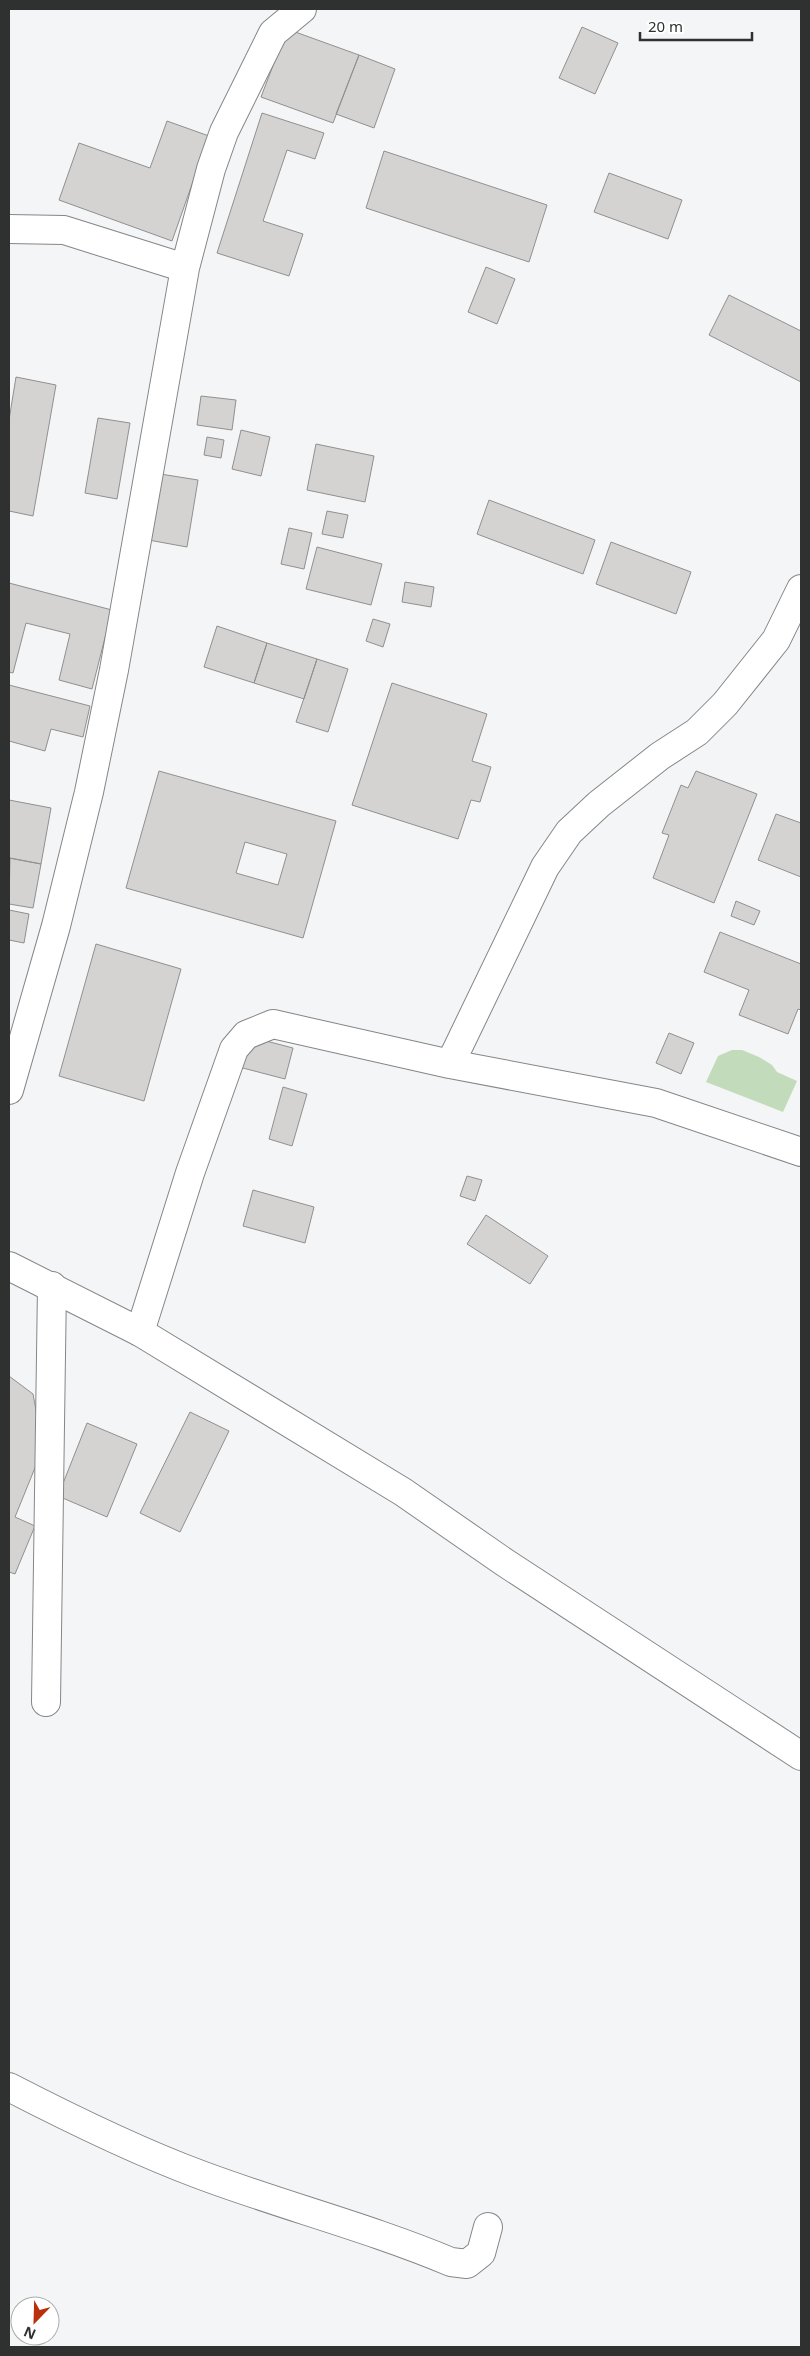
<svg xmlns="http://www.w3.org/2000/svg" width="810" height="2356" font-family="'Noto Sans',sans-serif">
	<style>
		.green { fill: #c2dbba }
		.building { fill: #d5d3d2; stroke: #91908f; fill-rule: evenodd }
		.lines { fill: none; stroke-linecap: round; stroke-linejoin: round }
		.minor-casing { stroke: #858688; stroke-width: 30 }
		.tertiary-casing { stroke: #858688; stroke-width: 30 }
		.minor { stroke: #fff; stroke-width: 28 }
		.tertiary { stroke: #fff; stroke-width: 28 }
	</style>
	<rect width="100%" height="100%" fill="#f3f5f6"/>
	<path class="green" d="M732 1050H742L759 1057 772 1065 777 1072 797 1081 783 1112 706 1082 718 1056Z"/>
	<path class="building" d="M582 27 618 43 595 94 559 78Z
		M287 29 359 55 333 123 261 97Z
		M359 55 395 69 374 128 336 114Z
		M262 113 324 133 315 159 287 150 263 221 303 234 289 276 217 253Z
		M167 121 209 136 172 241 59 200 79 143 150 168Z
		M384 151 547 205 529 262 366 208Z
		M609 173 682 200 668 239 594 212Z
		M486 267 515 279 497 324 468 312Z
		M729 295 801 331V382L709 335Z
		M16 377 56 385 33 516 9 511V420Z
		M201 396 236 400 232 430 197 425Z
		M98 418 130 423 117 499 85 493Z
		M241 430 270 437 261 476 232 469Z
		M207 437 224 440 221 458 204 455Z
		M316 444 374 456 365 502 307 490Z
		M154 473 198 480 187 547 143 539Z
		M489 500 595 540 583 574 477 534Z
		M327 511 348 515 343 538 322 534Z
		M289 528 312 533 304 569 281 564Z
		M611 542 691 572 676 614 596 584Z
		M317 547 382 564 371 605 306 589Z
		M405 582 434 587 431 607 402 602Z
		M9 583 112 610 92 689 59 680 70 634 26 623 13 673 9 672Z
		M373 619 390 624 383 647 366 641Z
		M217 626 267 643 254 683 204 667Z
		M267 643 317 659 304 699 254 683Z
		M317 659 348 669 328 732 296 722Z
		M392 683 487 714 472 761 491 767 480 802 471 800 458 839 352 805Z
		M9 685 90 706 83 737 51 729 45 751 9 741Z
		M159 771 336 821 303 938 126 888ZM245 842 287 854 278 885 236 873Z
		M696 771 757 794 714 903 653 878 669 835 662 833 681 785 688 788Z
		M9 800 51 808 41 864 9 858Z
		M776 814 801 823V877L758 860Z
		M10 858 41 864 33 908 9 904Z
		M736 901 760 911 754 925 731 916Z
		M9 910 29 914 24 943 9 940Z
		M720 932 801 964V1010L798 1009 788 1034 739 1015 749 990 704 972Z
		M96 944 181 969 144 1101 59 1076Z
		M669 1033 694 1043 681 1074 656 1063Z
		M247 1036 293 1048 285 1079 239 1067Z
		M283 1087 307 1094 292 1146 269 1139Z
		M467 1176 482 1180 475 1201 460 1196Z
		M253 1190 314 1207 305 1243 243 1226Z
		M486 1215 548 1256 530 1284 467 1244Z
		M9 1376 33 1394 43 1448 15 1517 35 1526 15 1574 9 1572Z
		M190 1412 229 1431 180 1532 140 1513Z
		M87 1423 137 1444 107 1517 58 1496Z"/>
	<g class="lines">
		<g class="minor-casing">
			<path id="minor" d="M9 229 64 230 185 268
				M450 1064 545 867 569 832 599 804 660 756 697 732 725 704 776 640 801 589
				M9 1090 56 926 89 792 114 670 185 268 211 169 224 132 273 33 302 9
				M140 1332 190 1173 234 1049 246 1035 273 1024 450 1064 656 1103 801 1152
				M46 1702 52 1286
				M9 2087C71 2119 136 2151 201 2175 284 2206 370 2228 451 2262L467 2264 481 2253 488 2227"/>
		</g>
		<g class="tertiary-casing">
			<path id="tertiary" d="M9 1266 140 1332 403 1492 504 1562 801 1756"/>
		</g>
		<use href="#minor" class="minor"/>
		<use href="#tertiary" class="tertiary"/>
	</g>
	<rect width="810" height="2356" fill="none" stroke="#2f3030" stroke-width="20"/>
	<g transform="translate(35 2321) rotate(203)"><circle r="24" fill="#ffffff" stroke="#acacac"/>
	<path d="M0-4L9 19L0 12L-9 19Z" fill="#ba300d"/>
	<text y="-8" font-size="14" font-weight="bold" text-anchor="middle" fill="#2f3030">N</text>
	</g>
	<path d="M640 32v8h112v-8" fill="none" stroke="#2f3030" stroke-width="2.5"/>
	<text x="648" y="32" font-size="15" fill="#2f3030" stroke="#ffffff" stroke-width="4" paint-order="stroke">20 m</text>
</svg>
